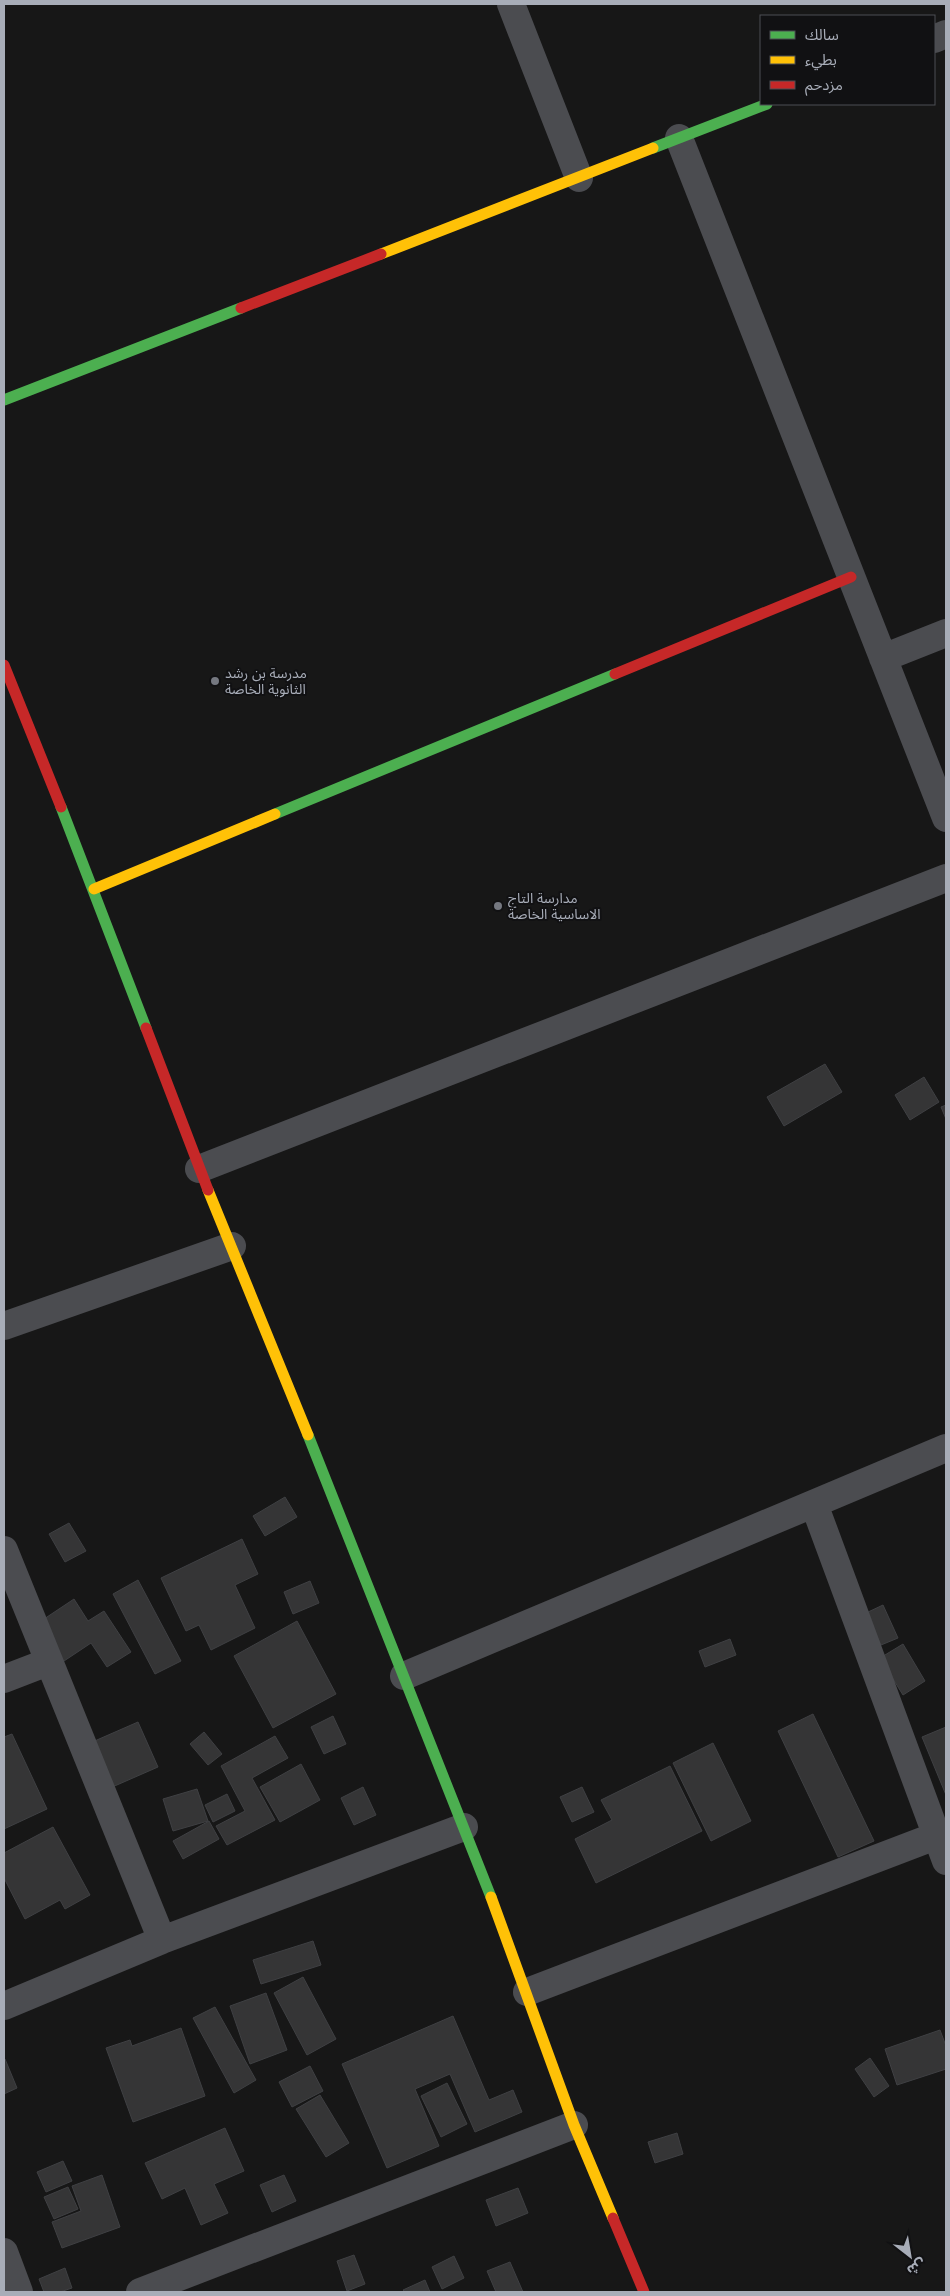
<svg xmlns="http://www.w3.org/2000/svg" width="950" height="2296" font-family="Poppins,'Noto Sans Arabic',sans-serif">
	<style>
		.building { fill: #353536; stroke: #3f4043 }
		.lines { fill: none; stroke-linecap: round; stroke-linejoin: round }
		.street { stroke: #4b4c50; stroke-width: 28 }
		.fast { stroke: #4caf50; stroke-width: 11 }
		.slow { stroke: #ffc107; stroke-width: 11 }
		.jam { stroke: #c62828; stroke-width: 11 }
		.poi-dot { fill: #757880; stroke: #111113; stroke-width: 2 }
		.labels { text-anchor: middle; stroke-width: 4; stroke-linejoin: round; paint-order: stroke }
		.poi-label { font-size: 14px; fill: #a8adb8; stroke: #111113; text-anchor: start }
	</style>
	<rect width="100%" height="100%" fill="#171717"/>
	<path class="building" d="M825 1064 842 1092 784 1126 767 1097Z
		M924 1077 939 1102 910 1120 895 1095Z
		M946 1105V1119L941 1107Z
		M285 1497 297 1517 265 1536 253 1516Z
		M69 1523 86 1551 65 1562 49 1534Z
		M242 1539 258 1574 235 1585 255 1628 211 1650 199 1625 186 1631 161 1578Z
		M138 1580 181 1661 155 1674 113 1594Z
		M310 1581 319 1603 293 1614 284 1592Z
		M74 1599 88 1621 104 1611 131 1652 107 1667 91 1643 61 1663 35 1625Z
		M883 1605 898 1638 881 1645 866 1613Z
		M297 1621 336 1694 273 1728 234 1656Z
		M730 1639 736 1655 705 1667 699 1651Z
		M903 1644 925 1681 903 1695 880 1658Z
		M813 1714 874 1841 838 1857 778 1731Z
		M333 1716 346 1744 324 1754 311 1727Z
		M138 1722 158 1767 110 1788 90 1743Z
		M946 1727V1795L922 1737Z
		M204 1732 222 1754 208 1765 190 1744Z
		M12 1734 47 1809 4 1829V1737Z
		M275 1736 288 1758 252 1778 275 1820 227 1845 216 1826 245 1811 221 1766Z
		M713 1743 751 1821 711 1841 673 1763Z
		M301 1764 320 1800 280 1822 260 1787Z
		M670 1766 702 1831 596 1883 575 1839 612 1820 601 1800Z
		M363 1787 376 1815 354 1825 341 1798Z
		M582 1787 594 1812 572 1822 560 1797Z
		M197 1789 208 1821 173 1831 163 1799Z
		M227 1794 235 1811 213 1822 205 1805Z
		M209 1821 219 1839 183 1859 173 1841Z
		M53 1827 90 1895 65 1909 60 1900 25 1919 4 1878V1853Z
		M313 1941 321 1965 261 1984 253 1960Z
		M303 1977 336 2039 307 2055 274 1993Z
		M266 1993 287 2050 250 2064 230 2006Z
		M215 2007 256 2080 234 2093 193 2018Z
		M453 2016 489 2100 513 2090 522 2112 475 2132 450 2074 415 2089 439 2146 387 2168 342 2064Z
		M181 2028 205 2096 133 2122 106 2048 130 2040 132 2046Z
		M940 2030 946 2046V2069L897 2085 885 2049Z
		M870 2058 889 2086 874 2097 855 2069Z
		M5 2059 17 2088 4 2094V2060Z
		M310 2066 323 2091 292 2107 279 2082Z
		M447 2083 467 2124 441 2137 421 2096Z
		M320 2095 349 2143 326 2157 296 2109Z
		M225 2128 244 2171 214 2184 228 2213 201 2225 185 2188 162 2199 145 2163Z
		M677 2133 683 2154 655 2163 648 2142Z
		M63 2161 72 2181 46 2192 37 2172Z
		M102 2175 120 2227 62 2248 52 2222 81 2211 72 2186Z
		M284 2175 296 2201 272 2212 260 2185Z
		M68 2187 78 2209 54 2219 44 2197Z
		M518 2188 528 2213 496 2226 486 2200Z
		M354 2255 365 2284 347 2291 337 2261Z
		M454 2256 464 2278 442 2289 432 2267Z
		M510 2262 523 2292H496L487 2271Z
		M65 2268 72 2288 60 2292H44L39 2279Z
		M425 2280 430 2292H405L403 2290Z"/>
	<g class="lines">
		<path class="street" d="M511 4 579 178
			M934 39 946 34
			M679 138 946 818
			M883 658 946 633
			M199 1169 946 878
			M4 1326 232 1246
			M814 1504 946 1861
			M4 1550 162 1940
			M404 1676 946 1448
			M4 1679 48 1662
			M527 1992 946 1832
			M4 2006 162 1940 464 1827
			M4 2252 19 2292
			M140 2292 574 2125"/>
		<path class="fast" d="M653 148 767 104
			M4 400 241 308
			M61 807 146 1028
			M275 814 615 674
			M308 1435 491 1897"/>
		<path class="slow" d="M381 254 653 148
			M94 889 275 814
			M208 1190 308 1435
			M491 1897 574 2125 613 2218"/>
		<path class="jam" d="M241 308 381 254
			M4 665 61 807
			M615 674 851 577
			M146 1028 208 1190
			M613 2218 644 2292"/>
	</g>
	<g class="poi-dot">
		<circle cx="215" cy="681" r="5"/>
		<circle cx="498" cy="906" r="5"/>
	</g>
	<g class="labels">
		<g class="poi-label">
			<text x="225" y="678">مدرسة بن رشد<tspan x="225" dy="16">الثانوية الخاصة</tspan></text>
			<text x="508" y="903">مدارسة التاج<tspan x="508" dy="16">الاساسية الخاصة</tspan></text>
		</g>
	</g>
	<rect width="950" height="2296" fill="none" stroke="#a8adb8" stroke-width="10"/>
	<rect x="760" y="15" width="175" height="90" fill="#111113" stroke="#4d4f55"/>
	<rect x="770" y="31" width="25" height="8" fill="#4caf50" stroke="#4d4f55"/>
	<text x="805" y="40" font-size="15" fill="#a8adb8">سالك</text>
	<rect x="770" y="56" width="25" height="8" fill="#ffc107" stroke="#4d4f55"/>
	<text x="805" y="65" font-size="15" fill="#a8adb8">بطيء</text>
	<rect x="770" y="81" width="25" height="8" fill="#c62828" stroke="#4d4f55"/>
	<text x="805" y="90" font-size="15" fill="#a8adb8">مزدحم</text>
	<g transform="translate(910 2256) rotate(149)" stroke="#111113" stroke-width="4" paint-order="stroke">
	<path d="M0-4L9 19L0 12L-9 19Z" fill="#a8adb8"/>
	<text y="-8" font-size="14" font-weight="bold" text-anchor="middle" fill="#a8adb8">ش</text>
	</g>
</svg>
